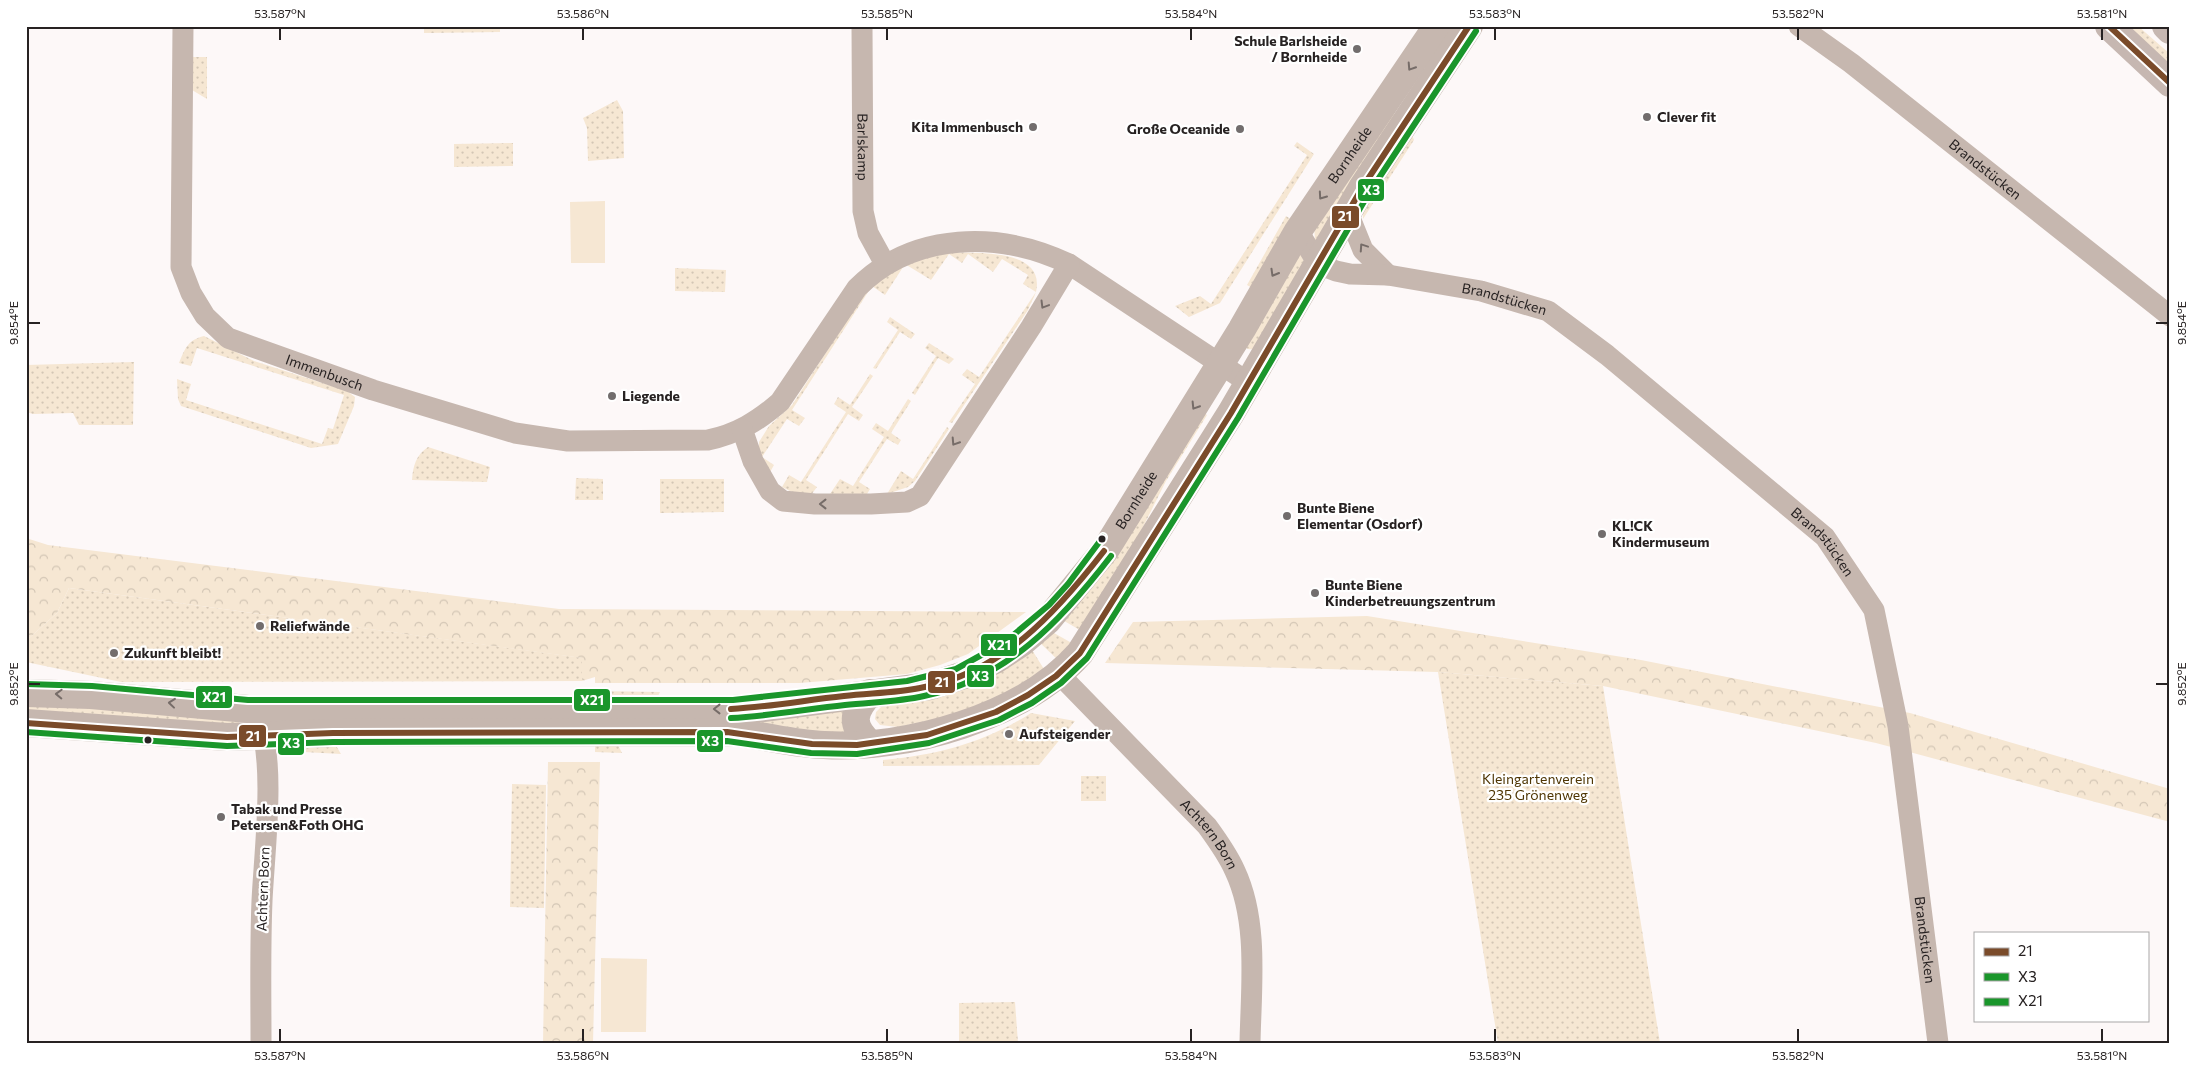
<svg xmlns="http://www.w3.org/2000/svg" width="2196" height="1069" font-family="Commissioner,sans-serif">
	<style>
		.green { fill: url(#green-dots) }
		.forest { fill: url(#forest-crowns) }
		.pitch { fill: #f6e7d3 }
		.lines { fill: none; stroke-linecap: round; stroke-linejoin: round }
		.minor { stroke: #c6b7af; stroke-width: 21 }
		.tertiary { stroke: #c6b7af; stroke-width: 28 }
		.primary { stroke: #c6b7b1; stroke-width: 28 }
		.bus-1-casing { stroke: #fff; stroke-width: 10 }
		.bus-2-casing { stroke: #fff; stroke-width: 10 }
		.bus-3-casing { stroke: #fff; stroke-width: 10 }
		.bus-1 { stroke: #7a4b2a; stroke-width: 6 }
		.bus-2 { stroke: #1a962b; stroke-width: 6 }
		.bus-3 { stroke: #1a962b; stroke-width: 6 }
		.oneway { stroke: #766c68 }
		.ticks { fill: none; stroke: #272222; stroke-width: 2 }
		.poi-dot { fill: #726d6d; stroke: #fff; stroke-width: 2 }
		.bus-dot { fill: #272222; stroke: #fff; stroke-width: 2 }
		.labels { text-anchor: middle; stroke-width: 4.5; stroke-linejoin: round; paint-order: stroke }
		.poi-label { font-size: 14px; font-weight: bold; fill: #272222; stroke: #fff; text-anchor: start }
		.street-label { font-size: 14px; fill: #272222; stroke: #fff }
		.park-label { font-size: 14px; fill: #4f3604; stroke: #fff }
		.line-badge { stroke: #fff; stroke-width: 2 }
		.badge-label { font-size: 14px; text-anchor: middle; font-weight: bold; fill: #fff }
		.neatline { fill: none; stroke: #272222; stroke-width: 2 }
		.ticks-label { font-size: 12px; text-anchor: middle; fill: #272222 }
	</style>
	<defs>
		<pattern id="green-dots" width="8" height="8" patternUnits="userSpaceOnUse" patternTransform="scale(1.25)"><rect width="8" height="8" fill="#f6e7d3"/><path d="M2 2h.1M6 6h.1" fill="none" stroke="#d3c6b5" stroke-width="1.8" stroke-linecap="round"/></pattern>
		<pattern id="forest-crowns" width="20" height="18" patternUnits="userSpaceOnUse" patternTransform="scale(1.25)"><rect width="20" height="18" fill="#f6e7d3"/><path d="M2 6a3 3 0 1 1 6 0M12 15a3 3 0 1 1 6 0" fill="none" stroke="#d3c6b5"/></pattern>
	</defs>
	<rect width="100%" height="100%" fill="#fdf8f8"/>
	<path class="green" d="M424 26H500V32L424 33Z
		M2123 26H2138L2170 54V66Z
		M192 57H207V99L192 90Z
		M617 100 623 111 624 158 588 161 587 128 583 118Z
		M1388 110 1400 118 1318 243 1315 240 1314 226Z
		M1412 135 1414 140 1363 219V207Z
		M1297 142 1314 154 1220 303 1189 317 1175 306 1200 296 1211 304 1307 155 1294 146Z
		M513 143V166L454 167V144Z
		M1286 216 1292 220 1252 288 1247 285Z
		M1299 251 1305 263 1262 342C1257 346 1252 352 1246 348Z
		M949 252C974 254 1046 247 1036 292 1034 298 1030 304 1028 310L952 423 949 422 975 384 962 375 967 369 979 377 1036 292 1023 284 1028 275 1002 259 993 272 968 254 962 263 949 254 931 280 905 264 885 295 872 286 792 410 805 418 799 426 787 419 762 457 774 465 769 474 759 457V442L769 426 792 405 860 300C885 272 912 258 949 252Z
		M675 268 726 270 725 292 675 291Z
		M890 317 915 334 911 339 900 332 876 369 873 368 898 330 887 322Z
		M204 336 254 361 347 391 355 397 354 406 338 444 311 448 181 406 178 399 177 379 191 384 186 400 322 444 328 428 333 429 344 395 197 348 191 366 179 363C185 348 188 340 204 336Z
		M929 343 954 359 949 364 938 358 915 395 912 393 936 356 925 348Z
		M134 362 133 425H79L73 413 33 414 26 412V365Z
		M870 374 873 376 852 407 863 415 859 421 848 414 806 480 817 487 811 495 796 494 782 487 789 475 801 482 846 412 834 404 838 397 850 405Z
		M908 399 911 401 891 433 901 440 898 445 887 439 859 482 870 489 867 494H830L840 479 853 486 884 437 872 429 876 423 888 431Z
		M1201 411 1207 415 1166 481 1137 539 1085 633 1059 618Z
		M947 427 949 429 915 481 908 487 887 494 901 471 913 479Z
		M428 447 490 467 487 482 412 480C413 466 416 455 428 447Z
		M576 478 603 479V500H575Z
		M660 479H724V512L660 513Z
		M69 588 583 658 582 681 121 682 26 662V641L57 613Z
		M1047 629 1077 646 1061 663 1036 639Z
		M1029 645 1047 674 975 711 898 727 880 725 875 719 876 712 881 707 938 698Z
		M1438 672 1603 686 1660 1043H1498Z
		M595 691 660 692 655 702H595Z
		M850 700 851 737 596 713Z
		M26 703 238 718 239 723 237 726 26 712Z
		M1031 713 1075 721 1039 765 883 766V760C938 755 984 743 1031 713Z
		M595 737H614L622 753 595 752Z
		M332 739 341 754 285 751 289 746Z
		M1081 776H1106V801H1081Z
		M512 784 546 785 544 908 510 907Z
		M1015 1002 1018 1043H959V1003Z"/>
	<path class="forest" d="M26 538 48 545 559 609 1026 612 968 654 940 665 907 674 800 683H595V677L582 681V658L69 588 57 613 26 641Z
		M1367 616 1641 660 1910 713 2170 789V822L1876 743 1603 686 1438 672 1105 663 1133 622Z
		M548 762H600L593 1043H543Z"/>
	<path class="pitch" d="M605 201V263H571L570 202Z
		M601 958 647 959 646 1032H601Z"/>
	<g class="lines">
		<g class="minor">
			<path id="s1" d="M183 26 181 267 191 293 205 316 228 338 373 390 515 433 568 441 708 440C737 434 758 421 780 402L857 288C914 231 1000 231 1069 264L1249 383"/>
			<path id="s2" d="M862 26 863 211 868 233 885 264"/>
			<path id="s3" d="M1799 26 1851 63 2170 316"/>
			<path d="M1348 213 1363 250 1388 275"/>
			<path id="s4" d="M1298 231 1318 264 1336 271 1350 274 1388 275 1481 291 1548 311 1607 355 1825 537 1874 610 1898 726 1938 1043"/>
			<path d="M742 429 753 461 770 491 783 501 815 504H871L907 502 920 496 1031 327 1069 264"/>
			<path id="s5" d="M1059 674 1207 826C1218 841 1228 855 1235 871 1259 922 1251 988 1250 1043"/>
			<path d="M259 722C276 762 264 855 262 901 260 948 261 996 261 1043"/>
		</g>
		<g class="tertiary">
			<path id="s6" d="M26 693 91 695 248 709H733L763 708 930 686 964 675 995 660 1021 643 1048 620 1106 549 1242 329 1298 231 1437 26"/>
			<path d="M870 693C852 713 850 725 870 744"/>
			<path d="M26 723 227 737 333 733 727 732C760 734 791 744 824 745 907 750 1024 717 1080 653L1231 413 1362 188 1469 26"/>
		</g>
		<path class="primary" d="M2109 26 2170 83
			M2166 26 2170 30"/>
		<g class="bus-1-casing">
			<path id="bus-1" d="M2109 26 2170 83
				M731 709C769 707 806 700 844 696 869 693 895 693 920 688 1002 673 1055 614 1104 551
				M26 723 227 737 333 733 727 732 812 744 857 745 927 735 996 712 1028 695 1056 676 1080 653 1231 413 1362 188 1469 26"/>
		</g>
		<g class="bus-2-casing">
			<path id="bus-2" d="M731 718C770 716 807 709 845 705 871 702 898 702 924 696 1007 679 1061 621 1111 556
				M26 732 227 746 333 742 727 741 811 753 857 754 929 743 999 720 1032 703 1061 683 1087 658 1238 418 1369 193 1476 31"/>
		</g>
		<g class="bus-3-casing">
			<path id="bus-3" d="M26 684 92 686 248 700H733L907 681 956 669 1005 642 1049 605 1068 584 1103 537"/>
		</g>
		<use href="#bus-1" class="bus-1"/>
		<use href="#bus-2" class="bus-2"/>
		<use href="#bus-3" class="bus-3"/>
	</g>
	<defs><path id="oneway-chevron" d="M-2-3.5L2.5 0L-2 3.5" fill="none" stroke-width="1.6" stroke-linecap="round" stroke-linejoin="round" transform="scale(1.25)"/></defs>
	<g class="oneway">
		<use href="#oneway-chevron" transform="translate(1411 67) rotate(123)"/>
		<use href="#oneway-chevron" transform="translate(1322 196) rotate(125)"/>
		<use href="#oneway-chevron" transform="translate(1363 247) rotate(-124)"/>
		<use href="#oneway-chevron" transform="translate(1274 273) rotate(120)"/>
		<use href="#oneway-chevron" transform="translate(1044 305) rotate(121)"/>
		<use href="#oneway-chevron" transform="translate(1195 406) rotate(122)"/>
		<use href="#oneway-chevron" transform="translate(955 442) rotate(123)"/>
		<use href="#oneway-chevron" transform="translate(823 504) rotate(-180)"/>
		<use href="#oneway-chevron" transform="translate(59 694) rotate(-178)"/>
		<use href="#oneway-chevron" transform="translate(172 703) rotate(-174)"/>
		<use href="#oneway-chevron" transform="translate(717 709) rotate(-180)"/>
	</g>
	<path class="ticks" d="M280 28V40M583 28V40M887 28V40M1191 28V40M1495 28V40M1798 28V40M2102 28V40M28 323H40M2156 323H2168M28 684H40M2156 684H2168M280 1029V1042M583 1029V1042M887 1029V1042M1191 1029V1042M1495 1029V1042M1798 1029V1042M2102 1029V1042"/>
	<g class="poi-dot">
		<circle cx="1357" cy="49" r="5"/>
		<circle cx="1647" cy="117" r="5"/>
		<circle cx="1033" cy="127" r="5"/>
		<circle cx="1240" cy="129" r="5"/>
		<circle cx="612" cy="396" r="5"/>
		<circle cx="1287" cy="516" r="5"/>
		<circle cx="1602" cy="534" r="5"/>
		<circle cx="1315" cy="593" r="5"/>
		<circle cx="260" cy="626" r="5"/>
		<circle cx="114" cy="653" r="5"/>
		<circle cx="1009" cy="734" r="5"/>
		<circle cx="221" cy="817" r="5"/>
	</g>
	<g class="bus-dot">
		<circle cx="1102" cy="539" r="4.5"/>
		<circle cx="148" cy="740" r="4.5"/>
	</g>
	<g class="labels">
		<g class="poi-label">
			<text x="1347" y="46" text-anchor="end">Schule Barlsheide<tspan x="1347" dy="16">/ Bornheide</tspan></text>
			<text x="1657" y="122">Clever fit</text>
			<text x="1023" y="132" text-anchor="end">Kita Immenbusch</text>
			<text x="1230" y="134" text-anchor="end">Große Oceanide</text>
			<text x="622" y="401">Liegende</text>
			<text x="1297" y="513">Bunte Biene<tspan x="1297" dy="16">Elementar (Osdorf)</tspan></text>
			<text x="1612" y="531">KL!CK<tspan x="1612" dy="16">Kindermuseum</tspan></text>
			<text x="1325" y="590">Bunte Biene<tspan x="1325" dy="16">Kinderbetreuungszentrum</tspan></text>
			<text x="270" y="631">Reliefwände</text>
			<text x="124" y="658">Zukunft bleibt!</text>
			<text x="1019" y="739">Aufsteigender</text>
			<text x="231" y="814">Tabak und Presse<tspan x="231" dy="16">Petersen&amp;Foth OHG</tspan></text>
		</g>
		<g class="street-label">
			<text dy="5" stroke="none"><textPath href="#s2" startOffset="121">Barlskamp</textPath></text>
			<text dy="5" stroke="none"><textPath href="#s6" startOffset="1598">Bornheide</textPath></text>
			<text dy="5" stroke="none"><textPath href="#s3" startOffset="235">Brandstücken</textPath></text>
			<text dy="5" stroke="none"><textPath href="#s4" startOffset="229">Brandstücken</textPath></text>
			<text dy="5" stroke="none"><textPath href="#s1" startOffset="430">Immenbusch</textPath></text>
			<text dy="5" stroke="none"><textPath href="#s6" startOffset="1192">Bornheide</textPath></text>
			<text dy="5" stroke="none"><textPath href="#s4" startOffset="634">Brandstücken</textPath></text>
			<text dy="5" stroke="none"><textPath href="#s5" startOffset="220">Achtern Born</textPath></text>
			<text transform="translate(263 889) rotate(-88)" y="5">Achtern Born</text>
			<text dy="5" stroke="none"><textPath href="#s4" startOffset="1054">Brandstücken</textPath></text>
		</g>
		<g class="park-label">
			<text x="1538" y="784">Kleingartenverein<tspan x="1538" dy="16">235 Grönenweg</tspan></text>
		</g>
	</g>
	<g class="line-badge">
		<rect x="1357" y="178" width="28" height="24" rx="5" fill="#1a962b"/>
		<rect x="1331" y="205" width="29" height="24" rx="5" fill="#7a4b2a"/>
		<rect x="980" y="633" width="38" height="24" rx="5" fill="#1a962b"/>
		<rect x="966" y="664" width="29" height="24" rx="5" fill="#1a962b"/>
		<rect x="927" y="670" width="29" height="24" rx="5" fill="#7a4b2a"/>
		<rect x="195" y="685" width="38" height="24" rx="5" fill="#1a962b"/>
		<rect x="573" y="688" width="38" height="24" rx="5" fill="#1a962b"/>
		<rect x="238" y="724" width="29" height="24" rx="5" fill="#7a4b2a"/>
		<rect x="696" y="729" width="28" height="24" rx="5" fill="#1a962b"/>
		<rect x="277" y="732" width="28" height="24" rx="5" fill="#1a962b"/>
	</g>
	<g class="badge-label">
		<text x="1371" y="195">X3</text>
		<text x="1345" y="221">21</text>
		<text x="999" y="650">X21</text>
		<text x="980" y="681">X3</text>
		<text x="942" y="687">21</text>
		<text x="214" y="702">X21</text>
		<text x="592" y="705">X21</text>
		<text x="253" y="741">21</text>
		<text x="710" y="746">X3</text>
		<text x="291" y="748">X3</text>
	</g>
	<rect width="2196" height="1069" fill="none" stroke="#ffffff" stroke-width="55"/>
	<rect x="1974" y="932" width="175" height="90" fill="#ffffff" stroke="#a9a7a7"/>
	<rect x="1984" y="948" width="25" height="8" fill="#7a4b2a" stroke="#a9a7a7"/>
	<text x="2018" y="956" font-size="15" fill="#272222">21</text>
	<rect x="1984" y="973" width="25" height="8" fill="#1a962b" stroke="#a9a7a7"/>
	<text x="2018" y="982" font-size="15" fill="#272222">X3</text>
	<rect x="1984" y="998" width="25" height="8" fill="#1a962b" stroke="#a9a7a7"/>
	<text x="2018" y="1006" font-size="15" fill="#272222">X21</text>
	<rect x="28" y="28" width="2140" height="1014" class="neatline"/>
	<g class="ticks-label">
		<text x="280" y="18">53.587°N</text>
		<text x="583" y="18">53.586°N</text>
		<text x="887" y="18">53.585°N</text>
		<text x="1191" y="18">53.584°N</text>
		<text x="1495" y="18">53.583°N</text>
		<text x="1798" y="18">53.582°N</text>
		<text x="2102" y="18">53.581°N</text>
		<text transform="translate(2182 323) rotate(-90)" y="4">9.854°E</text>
		<text transform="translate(14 323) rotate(-90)" y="4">9.854°E</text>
		<text transform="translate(2182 684) rotate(-90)" y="4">9.852°E</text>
		<text transform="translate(14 684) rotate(-90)" y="4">9.852°E</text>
		<text x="280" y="1060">53.587°N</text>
		<text x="583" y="1060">53.586°N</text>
		<text x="887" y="1060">53.585°N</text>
		<text x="1191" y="1060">53.584°N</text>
		<text x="1495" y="1060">53.583°N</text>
		<text x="1798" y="1060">53.582°N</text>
		<text x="2102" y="1060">53.581°N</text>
	</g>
</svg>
